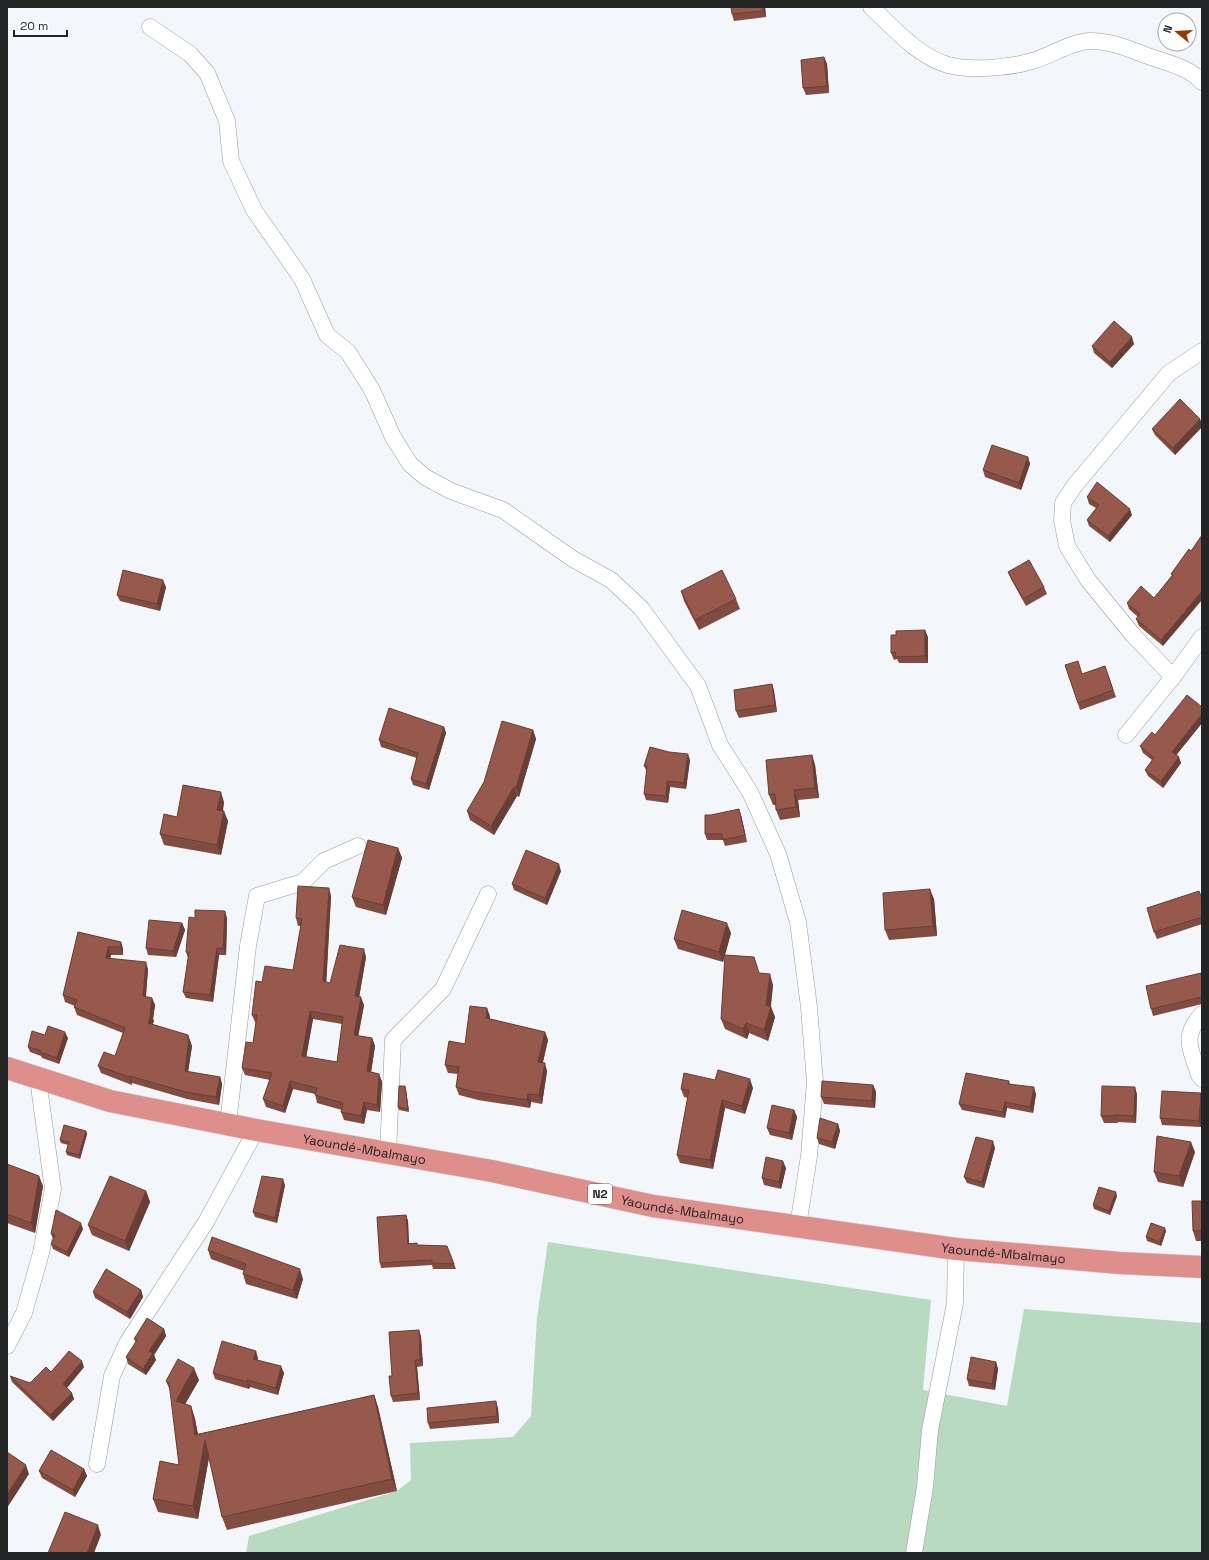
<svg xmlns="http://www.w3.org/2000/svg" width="1209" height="1560" font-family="'Space Grotesk',sans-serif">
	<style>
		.green { fill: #b7dac0 }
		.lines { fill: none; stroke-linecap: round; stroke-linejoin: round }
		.street-casing { stroke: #989b9f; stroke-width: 17 }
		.highway-casing { stroke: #d3d3d4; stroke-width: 23 }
		.street { stroke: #fff; stroke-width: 16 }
		.highway { stroke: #de8f8b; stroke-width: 22 }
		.wall { fill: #814d41; fill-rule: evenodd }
		.shaded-wall { fill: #693e35 }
		.building { fill: #96594c; stroke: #693e35; fill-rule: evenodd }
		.labels { text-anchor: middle; stroke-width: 4; stroke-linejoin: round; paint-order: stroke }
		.shield { fill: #fff; stroke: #656667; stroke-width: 1 }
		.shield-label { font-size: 12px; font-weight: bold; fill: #232426 }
		.street-label { font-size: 13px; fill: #232426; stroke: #fff }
	</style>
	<rect width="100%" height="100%" fill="#f3f6fa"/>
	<path class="green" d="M548 1242 931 1300 923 1390 1007 1406 1024 1309 1202 1323V1553H246L249 1536 397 1491 411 1480 410 1443 513 1437 531 1416 537 1318Z"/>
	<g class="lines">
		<g class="street-casing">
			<path id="street" d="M871 7C894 28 917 56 948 65 971 71 1009 68 1032 61 1051 56 1070 42 1089 41 1111 40 1133 51 1154 58 1171 64 1190 68 1202 82
				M150 27 190 54 207 73 227 121 231 161 254 210 302 279 327 335 348 352 372 390 393 437 410 464 425 477 451 491 503 510 573 559 611 580 641 608 698 686 720 745 750 792 778 854 798 922 809 1007 815 1082 809 1156 798 1226
				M1173 677 1133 635 1088 580 1067 546 1062 520 1063 503 1075 485 1169 373 1202 351
				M1126 735 1173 677 1202 637
				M1202 1014C1181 1037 1191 1049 1199 1075L1202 1079
				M228 1124 248 946 257 896 303 882 324 861 358 846
				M388 1153 393 1040 443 989 488 894
				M7 1346 24 1313 41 1253 53 1189 38 1079
				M97 1464 112 1376 127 1343 206 1222 256 1130
				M914 1553 925 1487 930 1430 955 1303 956 1249"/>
		</g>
		<g class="highway-casing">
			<g id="highway">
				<path id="s1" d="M7 1068 110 1101 256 1130 492 1171 653 1206 956 1249 1120 1263 1202 1267"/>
			</g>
		</g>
		<use href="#street" class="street"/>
		<use href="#highway" class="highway"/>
	</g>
	<path class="wall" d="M731 7H765L766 17 734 21 732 14Z
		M824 57 827 64 829 93 806 95 803 88Z
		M1134 344 1112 368 1094 353 1092 346Z
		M1202 423V427L1175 455 1155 435 1152 429Z
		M1028 457 1030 464 1021 490 985 477 983 470Z
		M1087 497 1132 515 1110 542 1089 526 1087 520 1096 508 1089 504Z
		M1189 549 1163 646 1139 626 1136 619 1138 617 1129 609 1127 603 1154 598 1172 575 1171 574Z
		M1008 572 1044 587 1047 594 1026 606 1011 579Z
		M166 587 160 611 120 601 117 595Z
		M681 591 736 599 740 609 699 630 684 601Z
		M928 637V663H899L897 659 894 660 891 653Z
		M1065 665 1082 674 1105 666 1116 697 1080 710Z
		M772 684 774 691 777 712 739 718 736 711Z
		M1202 707V723L1176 755 1181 763 1163 788 1148 776 1145 770 1152 760 1143 753 1140 746 1155 735Z
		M444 727 446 733 429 790 413 785 411 779 417 758 381 747 379 740Z
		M533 730 536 739 519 797 517 796 494 835 470 820 467 811Z
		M812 755 815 765 819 798 798 800 800 817 780 820 776 810V805H773L769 795Z
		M690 760 686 789 670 787 668 803 646 800 644 794 647 772 644 766Z
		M224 802 223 811 228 821 221 855 164 845 160 834 177 817Z
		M741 815 747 842 725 846 723 840H707L705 834Z
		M398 848 402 858 386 915 356 907 352 897Z
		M561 871 547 905 514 890 512 884Z
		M1199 891 1202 898V924L1157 939 1154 932Z
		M331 896 326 982 330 983 366 957 359 997 364 1005 358 1036 372 1038 375 1046 371 1072 379 1074 382 1082 380 1112 367 1110 364 1124 344 1120 341 1112 342 1110 317 1103 315 1094 293 1089 285 1113 266 1107 263 1099 270 1080 245 1075 242 1068 253 1043 256 1023 255 1022 252 1015 262 982 293 970 301 926H298L296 918ZM313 1019 342 1024 337 1062 306 1057Z
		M934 899 937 936 889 940 885 930Z
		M227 918 226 955H219L213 1002 186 998 183 992 188 958 186 952Z
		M182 923 185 930 176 957 148 955 146 948Z
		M78 932 121 942 123 949V955H111L110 959 148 969 146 997 152 998 155 1005 153 1019 154 1021 152 1025 188 1035 192 1046 188 1072 220 1077 222 1084 219 1105 187 1099 132 1083V1085L101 1073 98 1066 115 1056 123 1033 77 1015 74 1007 75 1006 65 1002 63 995Z
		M731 933 723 962 678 949 674 939Z
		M754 957 759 973 773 985 771 1007 775 1017 768 1041 749 1033 747 1039 725 1029 721 1019Z
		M1201 973 1202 976V1004L1153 1016 1151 1009Z
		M490 1016V1019L545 1032 548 1040 543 1062 547 1071 542 1104 531 1102 530 1108 478 1100 459 1095 456 1087 458 1074 448 1073 445 1065Z
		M68 1038 59 1064 42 1058 41 1056 30 1052 28 1047Z
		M715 1080 753 1088 745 1114 725 1108 713 1169 680 1163 677 1155 688 1098 684 1097 681 1089Z
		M1009 1081 1010 1084 1036 1094 1033 1113 1007 1108 1005 1118 962 1110 959 1104Z
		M873 1085 876 1092 875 1108 824 1104 821 1097Z
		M406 1090 409 1112 399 1110 398 1107Z
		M1201 1093 1202 1096 1201 1127 1162 1125 1160 1118Z
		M1137 1094 1136 1123 1118 1122V1123H1104L1101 1116Z
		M794 1110 797 1117 792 1140 770 1135 767 1128Z
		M838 1124 840 1131 835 1149 819 1144 817 1138Z
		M86 1131 87 1134 80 1159 67 1155 66 1152 68 1145 61 1143 60 1140Z
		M995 1148 984 1188 967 1183 964 1177Z
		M1195 1152 1183 1187 1158 1182 1154 1172Z
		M7 1164 43 1186 35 1233 7 1223Z
		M786 1168 781 1189 764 1185 762 1178Z
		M285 1185 277 1223 255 1217 253 1212Z
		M146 1191 150 1202 129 1251 92 1235 88 1225Z
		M1117 1196 1110 1215 1094 1209 1093 1205Z
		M1202 1201V1241H1196L1193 1231Z
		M406 1215 408 1221 409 1243H417V1245L447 1246 456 1269H433L432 1265 381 1268 380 1263Z
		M83 1229 69 1257 53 1249 51 1244 53 1239 51 1234Z
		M1166 1231 1161 1246 1147 1241 1146 1237Z
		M208 1250 303 1279 297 1299 246 1284 243 1274 244 1271 211 1259Z
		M141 1290 143 1297 130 1319 95 1298 93 1292Z
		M164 1329 166 1336 154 1355 156 1360 146 1375 128 1364 126 1357 136 1342 134 1339Z
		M419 1330 421 1337 423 1366 417 1367 420 1400 393 1402 391 1396 392 1376Z
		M258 1358 257 1360 284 1373 278 1395 250 1387 249 1389 215 1379 213 1373Z
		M996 1362 998 1369 995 1390 969 1386 967 1379Z
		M84 1367 67 1388 74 1399 53 1421 12 1382 10 1376 30 1383 51 1372Z
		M199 1380 185 1404 191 1406 195 1419 198 1434 374 1395 378 1407 397 1491 227 1530 222 1517 209 1457 198 1519 158 1512 153 1499 179 1465 171 1393 166 1381Z
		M498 1408 499 1423 430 1429 428 1423Z
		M84 1469 87 1476 75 1497 42 1478 39 1471Z"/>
	<path class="shaded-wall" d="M763 7H765L766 17 763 11Z
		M824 57 827 64 829 93 827 86Z
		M1132 337 1134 344 1112 368 1110 362Z
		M1200 419 1202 423V427L1175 455 1173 448Z
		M1028 457 1030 464 1021 490 1019 483Z
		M1130 509 1132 515 1110 542 1108 536Z
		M163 580 166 587 160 611 157 604Z
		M1202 591V600L1163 646 1161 640Z
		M925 630 928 637V663L925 656Z
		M772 684 774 691 777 712 775 705Z
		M1202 714V723L1174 758 1172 752Z
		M444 727 446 733 429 790 426 784Z
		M533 730 536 739 519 797 516 788Z
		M688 754 690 760 686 789 684 783Z
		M812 755 815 765 819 798 815 788Z
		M1179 757 1181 763 1163 788 1161 781Z
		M667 781 670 787 668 803 666 796Z
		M514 787 517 796 494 835 491 826Z
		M794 790 798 800 800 817 796 807Z
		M221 792 224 802 221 820 217 810Z
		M739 809 741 815 747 842 745 835Z
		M224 811 228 821 221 855 217 845Z
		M398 848 402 858 386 915 383 905Z
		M559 864 561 871 547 905 545 898Z
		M329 888 331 896 326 989 323 981Z
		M930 889 934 899 937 936 933 926Z
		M225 911 227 918 226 955 223 949Z
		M182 923 185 930 176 957 173 951Z
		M727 923 731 933 723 962 719 952Z
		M121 942 123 949V955L120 947Z
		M108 947 111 955 108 965 106 958Z
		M217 948 219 955 213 1002 210 995Z
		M364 949 366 957 358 1004 355 996Z
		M146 962 148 969 145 1004 143 996Z
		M770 974 773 985 770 1009 771 1007 775 1017 768 1041 764 1030 766 1005Z
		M361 997 364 1005 357 1043 354 1035Z
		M152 998 155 1005 153 1019 154 1021 150 1030 148 1023Z
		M487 1008 490 1016 489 1026 486 1018Z
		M310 1011 313 1019 305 1064 302 1056Z
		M746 1023 749 1033 747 1039 743 1029Z
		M65 1032 68 1038 59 1064 57 1058Z
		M545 1032 548 1040 541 1070 538 1062Z
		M188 1035 192 1046 187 1078 185 1071Z
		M372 1038 375 1046 370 1079 367 1071Z
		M545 1063 547 1071 542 1104 539 1095Z
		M379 1074 382 1082 380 1112 377 1105Z
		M130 1076 132 1083V1085L129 1077Z
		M220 1077 222 1084 219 1105 216 1097Z
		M750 1079 753 1088 745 1114 742 1106Z
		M290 1081 293 1089 285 1113 283 1106Z
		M873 1085 876 1092 875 1108 872 1101Z
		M405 1086 406 1090 409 1112 408 1109Z
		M1034 1087 1036 1094 1033 1113 1030 1107Z
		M1135 1087 1137 1094 1136 1123 1134 1116Z
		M1201 1093 1202 1096 1201 1127 1199 1121Z
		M528 1094 531 1102 530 1108 527 1100Z
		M722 1100 725 1108 713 1169 710 1160Z
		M364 1102 367 1110 364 1124 361 1116Z
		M1005 1102 1007 1108 1005 1118 1003 1112Z
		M794 1110 797 1117 792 1140 789 1133Z
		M838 1124 840 1131 835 1149 832 1142Z
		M86 1131 87 1134 80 1159 79 1155Z
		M993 1141 995 1148 984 1188 982 1182Z
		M1191 1142 1195 1152 1183 1187 1179 1176Z
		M783 1161 786 1168 781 1189 779 1182Z
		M39 1176 43 1186 35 1233 31 1223Z
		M283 1179 285 1185 277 1223 275 1218Z
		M146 1191 150 1202 129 1251 125 1241Z
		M1116 1192 1117 1196 1110 1215 1109 1211Z
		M406 1215 408 1221 409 1249 408 1244Z
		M81 1223 83 1229 69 1257 67 1252Z
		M1165 1228 1166 1231 1161 1246 1160 1242Z
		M300 1269 303 1279 297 1299 293 1290Z
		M141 1290 143 1297 130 1319 127 1312Z
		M164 1329 166 1336 154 1355 156 1360 146 1375 143 1369 149 1351Z
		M419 1330 421 1337 423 1366 420 1360Z
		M256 1351 258 1358 256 1366 253 1359Z
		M415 1360 417 1367 420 1400 418 1393Z
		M82 1361 84 1367 65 1390 63 1384Z
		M996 1362 998 1369 995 1390 992 1384Z
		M281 1366 284 1373 278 1395 276 1388Z
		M194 1368 199 1380 180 1413 176 1401Z
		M247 1380 250 1387 249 1389 247 1382Z
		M72 1393 74 1399 53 1421 50 1415Z
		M374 1395 378 1407 397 1491 392 1479Z
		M496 1401 498 1408 499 1423 497 1416Z
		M191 1406 195 1419 200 1447 195 1435Z
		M205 1440 210 1452 198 1519 193 1506Z
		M26 1465 29 1474 7 1508 8 1510 7 1511V1494Z
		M84 1469 87 1476 75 1497 73 1490Z
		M98 1525 101 1535 94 1553H87Z"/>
	<path class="building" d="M731 7H763V11L732 14Z
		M824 57 827 86 803 88 801 60Z
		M1114 321 1132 337 1110 362 1092 346Z
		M1180 399 1200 419 1173 448 1152 429Z
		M992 445 1028 457 1019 483 983 470Z
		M1097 482 1130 509 1108 536 1087 520 1099 505 1087 497Z
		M1202 535V591L1161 640 1136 619 1140 614 1127 603 1141 586 1154 598 1173 575 1171 574 1189 549 1191 551Z
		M1029 560 1044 587 1023 599 1008 572Z
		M123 570 163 580 157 604 117 595Z
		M722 570 736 599 695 620 681 591Z
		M925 630V656L896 657 895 652 891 653V635H896V631Z
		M1078 661 1082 674 1105 666 1113 690 1078 703 1065 665Z
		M772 684 775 705 736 711 734 690Z
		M1187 695 1202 707V714L1172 752 1179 757 1161 781 1145 770 1154 758 1140 746 1152 732 1155 735Z
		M389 708 444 727 426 784 411 779 418 753 379 740Z
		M502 721 533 730 516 788 514 787 491 826 467 811 484 782Z
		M650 747 669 752 688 754 684 783 667 781 666 796 644 794 647 766H644Z
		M812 755 815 788 794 790 796 807 776 810 775 794 769 795 766 760Z
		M183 785 221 792 217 810 224 811 217 845 160 834 164 814 177 817Z
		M739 809 745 835 723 840 722 834H705V815H711Z
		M368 840 398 848 383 905 352 897Z
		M526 850 559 864 545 898 512 884Z
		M298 886 329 888 323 981 330 983 340 945 364 949 355 996 361 997 354 1035 372 1038 367 1071 379 1074 377 1105 364 1102 361 1116 341 1112 343 1103 315 1095 317 1088 290 1081 283 1106 263 1099 272 1073 242 1068 246 1042 253 1043 257 1015H252L256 981 262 982 265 966 293 970 302 919 296 918ZM310 1011 343 1017 337 1062 302 1056Z
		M930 889 933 926 885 930 883 893Z
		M1199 891 1202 899V917L1154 932 1147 908Z
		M195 910 225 911 223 949 217 948 210 995 183 992 189 952H186L189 917 195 918Z
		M682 910 727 923 719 952 674 939Z
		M149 920 182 923 173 951 146 948Z
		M78 932 121 942 120 947H108L106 958 146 962 143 996 152 998 150 1014H151L148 1023 188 1035V1039H189L185 1071 220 1077 216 1097 185 1092 130 1076 129 1077 98 1066 104 1052 115 1056 125 1028 74 1007 77 1000 63 995Z
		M725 955 754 957 759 973 770 974 766 1005 771 1007 764 1030 746 1023 743 1029 721 1019Z
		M1201 973 1202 978V997L1151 1009 1146 986Z
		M470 1006 487 1008 486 1018 545 1032 538 1062 545 1063 539 1095 528 1094 527 1100 475 1092 456 1087 459 1067 445 1065 449 1041 465 1044Z
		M48 1026 65 1032 57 1058 40 1052V1050L28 1047 32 1031 45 1035Z
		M718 1070 750 1079 742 1106 722 1100 710 1160 677 1155 689 1090 681 1089 684 1073 715 1080Z
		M966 1073 1009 1081 1008 1084 1034 1087 1030 1107 1005 1102 1003 1112 959 1104Z
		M822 1081 873 1085 872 1101 821 1097Z
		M399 1086H405L408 1109 398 1107Z
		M1102 1086 1135 1087 1134 1116 1115 1115V1116H1101Z
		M1162 1091 1201 1093 1199 1121 1160 1118Z
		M772 1105 794 1110 789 1133 767 1128Z
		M820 1118 838 1124 832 1142 817 1138Z
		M64 1125 86 1131 79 1155 66 1152 69 1142 60 1140Z
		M1157 1136 1191 1142 1179 1176 1154 1172Z
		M976 1137 993 1141 982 1182 964 1177Z
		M766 1157 783 1161 779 1182 762 1178Z
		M7 1164 39 1176 31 1223 7 1214Z
		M110 1176 146 1191 125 1241 88 1225Z
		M262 1176 283 1179 275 1218 253 1212Z
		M1099 1187 1116 1192 1109 1211 1093 1205Z
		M1192 1201H1202V1231H1193Z
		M56 1210 81 1223 67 1252 51 1244 55 1235 51 1234Z
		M406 1215 408 1244 417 1243V1245L447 1246 454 1264 432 1263V1260L380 1263 377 1217Z
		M1151 1223 1165 1228 1160 1242 1146 1237Z
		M212 1237 300 1269 293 1290 243 1274 246 1264 208 1250Z
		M106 1269 141 1290 127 1312 93 1292Z
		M147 1318 164 1329 149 1351 153 1353 143 1369 126 1357 137 1340 134 1339Z
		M419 1330 420 1360H415L418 1393 391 1396 389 1376H392L389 1332Z
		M222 1341 256 1351 253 1359 281 1366 276 1388 247 1380V1382L213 1373Z
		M69 1351 82 1361 63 1384 72 1393 50 1415 10 1376 30 1383 46 1367 51 1372Z
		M971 1357 996 1362 992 1384 967 1379Z
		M178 1359 194 1368 176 1401 191 1406 195 1435 374 1395 392 1479 222 1517 205 1440 193 1506 153 1499 160 1461 179 1465 169 1383 166 1381Z
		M496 1401 497 1416 428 1423 427 1408Z
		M51 1450 84 1469 73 1490 39 1471Z
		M7 1452 26 1465 7 1494Z
		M65 1512 98 1525 87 1553H48Z"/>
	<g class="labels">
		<rect class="shield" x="588" y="1184" width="24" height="20" rx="3"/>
		<g class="shield-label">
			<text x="600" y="1198">N2</text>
		</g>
		<g class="street-label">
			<text dy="5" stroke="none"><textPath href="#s1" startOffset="367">Yaoundé-Mbalmayo</textPath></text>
			<text dy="5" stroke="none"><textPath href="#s1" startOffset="691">Yaoundé-Mbalmayo</textPath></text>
			<text dy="5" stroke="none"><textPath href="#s1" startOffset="1015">Yaoundé-Mbalmayo</textPath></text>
		</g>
	</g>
	<rect width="1209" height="1560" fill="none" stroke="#232426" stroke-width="16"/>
	<g transform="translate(1177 32) rotate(288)"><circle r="19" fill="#ffffff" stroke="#a7a7a8"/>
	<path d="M0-3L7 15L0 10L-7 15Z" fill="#9a3600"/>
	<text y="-6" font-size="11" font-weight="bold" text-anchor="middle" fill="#232426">N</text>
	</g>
	<path d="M14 30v6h53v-6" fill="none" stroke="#232426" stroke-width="2"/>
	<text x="20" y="30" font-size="12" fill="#232426" stroke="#ffffff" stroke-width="3" paint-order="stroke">20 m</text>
</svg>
